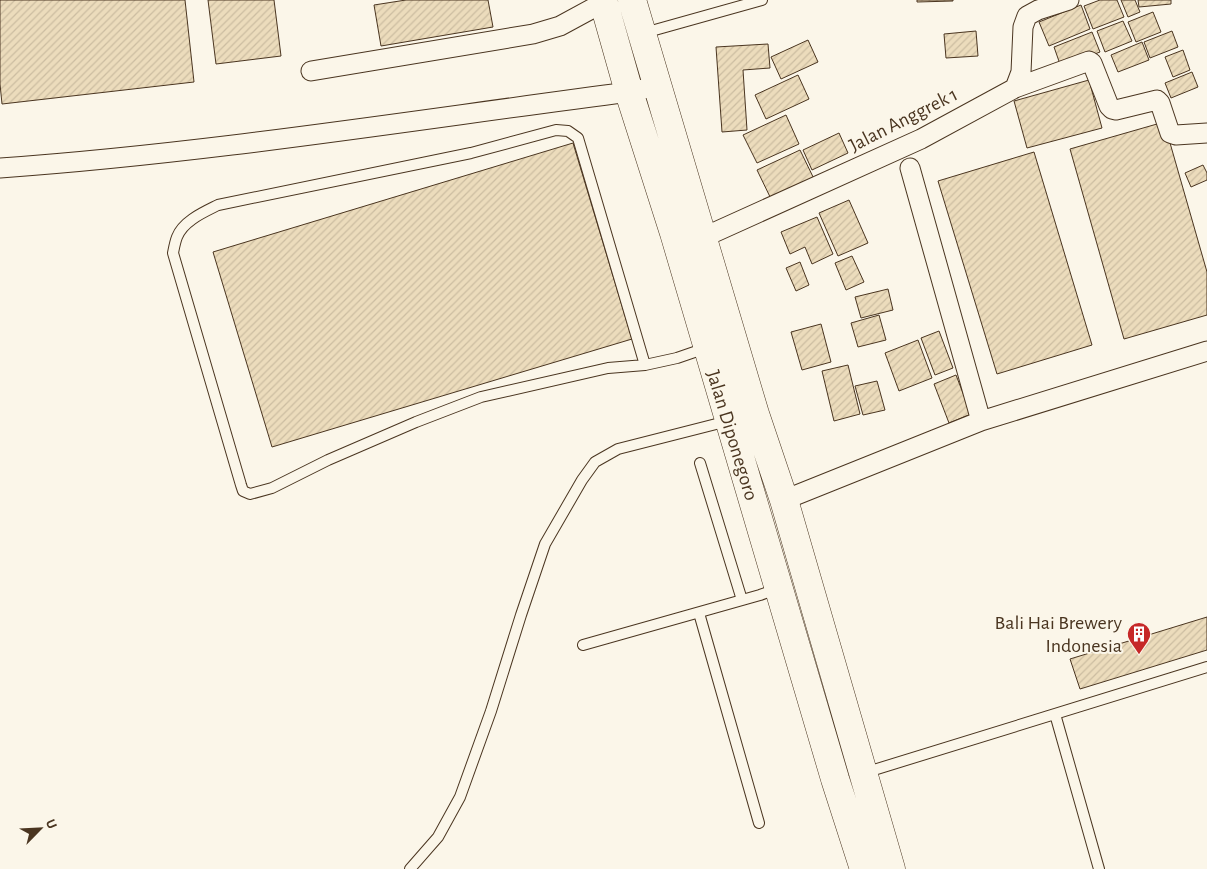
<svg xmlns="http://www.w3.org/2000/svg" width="1207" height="869" font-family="'Alegreya Sans',sans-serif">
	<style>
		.building { fill: url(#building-hatch); stroke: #4a3520 }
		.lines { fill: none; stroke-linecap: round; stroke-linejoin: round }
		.service-casing { stroke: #4a3520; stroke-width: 12 }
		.minor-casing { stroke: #4a3520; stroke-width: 21 }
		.trunk-casing { stroke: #4a3520; stroke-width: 29 }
		.service { stroke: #fbf6e9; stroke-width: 10 }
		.minor { stroke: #fbf6e9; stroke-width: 19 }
		.trunk { stroke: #fbf6e9; stroke-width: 28 }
		.labels { text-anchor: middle; stroke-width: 4; stroke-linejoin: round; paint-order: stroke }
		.street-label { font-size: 20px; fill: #4a3520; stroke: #fbf6e9 }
		.poi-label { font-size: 20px; fill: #4a3520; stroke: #fbf6e9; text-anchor: end }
	</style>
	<defs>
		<pattern id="building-hatch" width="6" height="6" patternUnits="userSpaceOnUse" patternTransform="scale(1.25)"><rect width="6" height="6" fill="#ecdcbc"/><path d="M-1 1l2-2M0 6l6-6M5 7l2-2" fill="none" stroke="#ccbda1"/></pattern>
	</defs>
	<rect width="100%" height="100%" fill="#fbf6e9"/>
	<path class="building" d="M0 0H185L194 82 2 104 0 84Z
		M208 0H274L281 56 216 64Z
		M406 0H488L493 27 381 46 374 5Z
		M917 0H953V1L917 2Z
		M1100 0H1117L1124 17 1093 29 1084 6Z
		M1121 0H1135L1140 12 1128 17Z
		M1138 0H1171V4L1139 7Z
		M1081 5 1090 29 1049 46 1039 22Z
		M1153 12 1161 32 1136 42 1128 22Z
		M1123 21 1132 41 1105 52 1097 31Z
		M976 31 978 56 946 58 944 34Z
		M1172 31 1178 47 1150 58 1144 42Z
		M1092 32 1100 52 1061 67 1054 47Z
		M808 40 818 62 781 79 771 57Z
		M1142 42 1149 60 1118 72 1111 55Z
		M768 44 770 68 743 70 747 130 722 132 716 47Z
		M1183 50 1190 70 1173 77 1165 57Z
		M1192 72 1198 87 1171 98 1165 83Z
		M798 75 809 99 766 119 755 95Z
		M1089 80 1102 128 1027 148 1014 101Z
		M786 115 799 144 757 163 743 135Z
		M1164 122 1207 272V315L1124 339 1070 149Z
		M839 133 848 153 812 170 803 150Z
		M573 143 632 339 272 447 213 252Z
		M800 150 816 183 773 203 757 170Z
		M1034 152 1092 345 997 374 938 181Z
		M1203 165 1207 173V180L1191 187 1185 173Z
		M849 200 868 243 838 256 819 213Z
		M817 217 833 254 812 264 805 247 790 254 781 232Z
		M852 256 864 282 846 290 835 263Z
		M800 262 809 285 796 291 786 268Z
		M888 289 893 310 861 318 855 297Z
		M879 315 886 340 858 347 851 323Z
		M821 324 831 362 802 370 791 332Z
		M939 331 953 368 935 375 921 338Z
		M918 340 932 378 899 391 885 353Z
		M848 365 860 414 834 421 822 371Z
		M956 375 971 414 949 423 934 384Z
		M877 381 885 410 863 415 855 386Z
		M1207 617V650L1080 689 1070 659Z"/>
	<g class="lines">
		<g class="service-casing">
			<path id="service" d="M644 33 762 0
				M645 365 578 138 568 131 556 130 471 153 218 205C204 212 183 221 177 237 175 242 174 248 173 253L241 485 243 491 250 494 272 488 328 460 416 422 481 397 608 368 645 365 677 358 706 348
				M700 463 742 600
				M699 613 759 823
				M583 645 760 595 779 588
				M1055 714 1099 869
				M864 773 1207 667
				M410 869 438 837 460 797 491 711 521 615 545 544 582 480 595 462 618 449 728 421"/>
		</g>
		<g class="minor-casing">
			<path id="minor" d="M311 71 533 34 560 26 608 0
				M1015 88 1089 61 1092 63 1109 106 1112 109 1116 110 1157 100 1160 103 1170 133 1176 135 1207 133
				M0 168C211 153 420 119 629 92L658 86
				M702 238 921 139 1015 88 1021 72 1023 27 1027 16 1038 10 1069 0
				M981 421 1207 351
				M784 500 981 421 910 168"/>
		</g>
		<g class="trunk-casing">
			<path id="trunk" d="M603 0 629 92 674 233 835 779 864 869
				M632 0 755 414 784 500 891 869"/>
		</g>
		<use href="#service" class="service"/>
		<use href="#minor" class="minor"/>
		<use href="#trunk" class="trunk"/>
	</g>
	<defs>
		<g id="building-pin" transform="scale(1.25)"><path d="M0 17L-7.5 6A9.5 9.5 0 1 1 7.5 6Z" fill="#c62828" stroke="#fbf6e9"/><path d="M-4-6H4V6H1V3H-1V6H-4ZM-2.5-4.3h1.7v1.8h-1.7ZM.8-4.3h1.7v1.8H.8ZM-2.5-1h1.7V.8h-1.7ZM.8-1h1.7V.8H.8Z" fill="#fff"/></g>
	</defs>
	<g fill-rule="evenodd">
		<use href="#building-pin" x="1139" y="634"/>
	</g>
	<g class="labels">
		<g class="street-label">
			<text transform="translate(903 119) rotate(-27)" y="7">Jalan Anggrek 1</text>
			<text transform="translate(733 435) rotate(73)" y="7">Jalan Diponegoro</text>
		</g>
		<g class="poi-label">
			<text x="1122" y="629">Bali Hai Brewery<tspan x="1122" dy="23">Indonesia</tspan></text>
		</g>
	</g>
	<g transform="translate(40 829) rotate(66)" stroke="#fbf6e9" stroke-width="4" paint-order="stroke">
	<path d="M0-4L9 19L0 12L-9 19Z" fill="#4a3520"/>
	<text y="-8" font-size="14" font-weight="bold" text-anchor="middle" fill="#4a3520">U</text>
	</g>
</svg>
